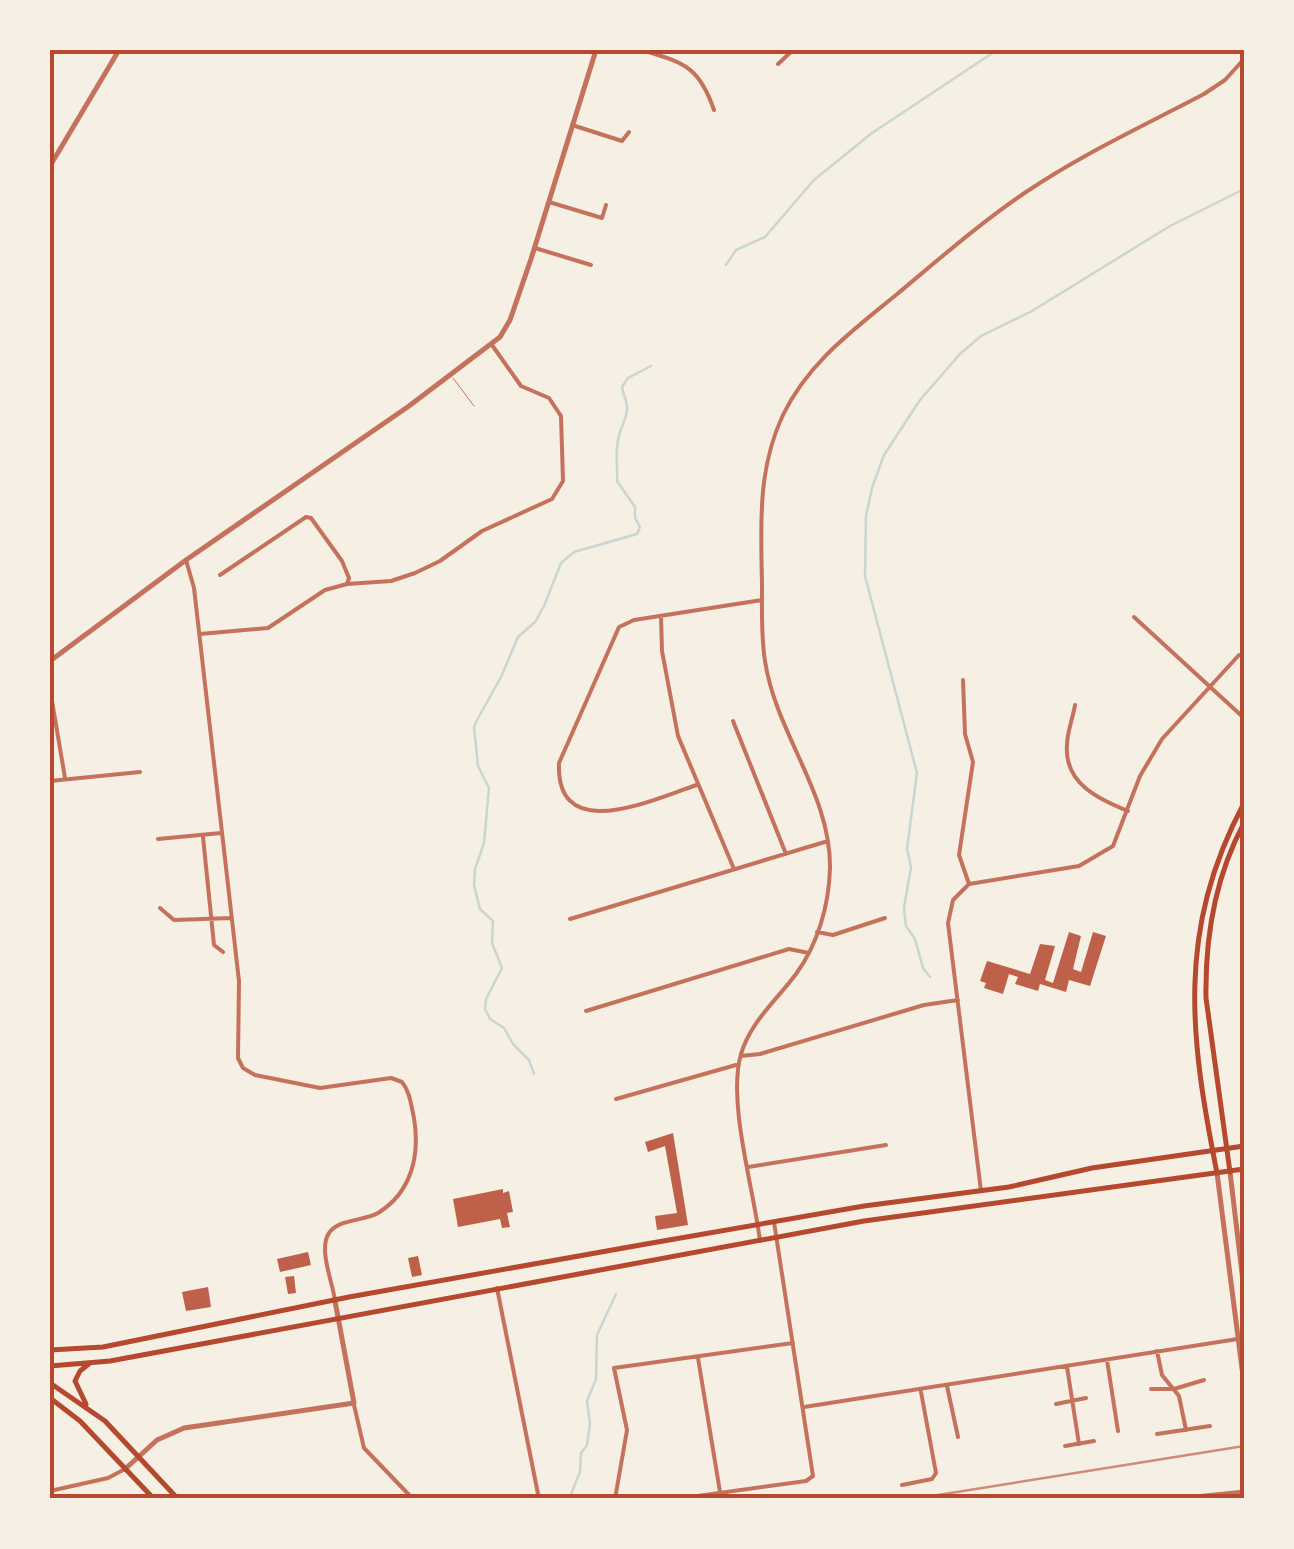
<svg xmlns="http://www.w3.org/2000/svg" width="1294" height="1549" font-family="Quicksand,sans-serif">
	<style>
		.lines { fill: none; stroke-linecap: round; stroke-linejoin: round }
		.stream { stroke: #c9d6d2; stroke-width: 2.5 }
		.building { fill: #bf614a }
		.service { stroke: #c5725c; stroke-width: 1 }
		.minor { stroke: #c5725c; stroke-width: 4 }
		.tertiary { stroke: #c5725c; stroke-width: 5 }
		.secondary { stroke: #b5482f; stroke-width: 5 }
		.primary { stroke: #b5482f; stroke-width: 5 }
		.rail { stroke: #cf8b77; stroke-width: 2.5 }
		.neatline { fill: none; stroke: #b5482f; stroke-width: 4 }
	</style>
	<rect width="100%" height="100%" fill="#f6efe4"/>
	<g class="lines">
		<path class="stream" d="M726 265 736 250 765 237 814 180 872 133 997 50
			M930 977 923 968 915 939 906 926 904 908 911 867 907 849 917 773 865 576 866 516 872 488 884 455 920 400 960 354 981 336 1032 311 1170 226 1244 189
			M534 1074 529 1060 513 1044 504 1028 490 1019 485 1009 486 999 502 968 492 943 493 921 480 909 474 885 475 869 484 843 489 788 478 766 474 727 477 720 501 677 518 637 535 622 544 606 561 563 574 552 637 534 640 527 635 518V507L617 481C618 468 615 456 618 441 619 430 626 421 627 410 628 401 623 396 622 387L628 378 651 366
			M569 1499 580 1472 581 1453 587 1445 590 1424 587 1401 596 1379 597 1335 616 1294"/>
	</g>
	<path class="building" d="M1069 932 1081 936 1073 969 1081 972 1093 932 1106 936 1090 986 1069 980 1066 992 1040 984 1038 991 1015 984 1018 977 1009 974 1003 994 984 988 986 983 980 981 987 961 1030 974 1040 944 1055 946 1045 980 1053 983Z
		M673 1133 688 1225 657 1230 655 1216 677 1213 665 1146 648 1152 645 1142Z
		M503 1189V1193L509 1191 513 1212 507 1213 510 1227 502 1228 500 1219 458 1227 453 1199Z
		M308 1252 311 1265 280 1272 277 1259Z
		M418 1256 422 1275 412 1277 408 1258Z
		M294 1276 296 1293 288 1294 285 1277Z
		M208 1287 211 1307 186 1311 182 1292Z"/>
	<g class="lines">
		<path class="service" d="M453 378 474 406"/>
		<path class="minor" d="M642 50C684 63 699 66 714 110
			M778 64 793 50
			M572 125 622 141 629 132
			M549 202 602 218 606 205
			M535 248 591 265
			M186 560 194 588 239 981 238 1058 243 1068 255 1075 320 1088 391 1078 402 1082C410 1092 411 1105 414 1118 420 1155 412 1192 378 1213 364 1221 338 1219 329 1233 318 1249 333 1283 335 1301
			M220 575 306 517 311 518 342 561 349 578 347 584
			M661 617 662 651 678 736 734 869
			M1134 617 1244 718
			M200 634 268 628 325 590 347 584 391 581 415 573 440 561 482 531 552 499 563 481 561 416 549 398 521 386 492 345
			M963 680 965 734 973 762 959 855 969 884
			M50 689 65 778
			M1075 705C1073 718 1067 732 1067 745 1064 783 1098 799 1128 811
			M733 721 786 854
			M50 781 140 772
			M697 785C655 798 556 847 559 763L619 627 634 620 762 600
			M203 837 214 945 223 952
			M158 839 221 833
			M160 908 174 920 232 918
			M570 919 828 841
			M817 932 833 935 885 918
			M586 1011 789 949 809 953
			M741 1056 760 1054 924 1005 958 1000
			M616 1099 736 1065
			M748 1167 886 1145
			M981 1191 948 923 953 900 969 884 1079 866 1113 846 1140 776 1162 739 1239 655
			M760 1241C754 1190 727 1102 741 1054 751 1021 776 1001 796 974 818 944 829 905 830 868 831 794 776 734 765 661 761 636 762 610 762 585 761 526 757 470 783 415 808 363 852 331 896 295 938 260 980 223 1026 192 1082 154 1145 125 1204 94L1225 80 1244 59
			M497 1288 539 1499
			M1157 1351 1162 1375 1179 1396 1186 1430
			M698 1358 720 1492
			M1107 1360 1118 1431
			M1067 1367 1079 1444
			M947 1386 958 1437
			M1151 1389H1174L1204 1380
			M1056 1404 1086 1398
			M354 1405 364 1448 413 1499
			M804 1407 1244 1338
			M1157 1434 1210 1426
			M1065 1446 1094 1441
			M902 1485 932 1479 936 1473 921 1392
			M50 1491 108 1478 125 1469
			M615 1499 627 1430 614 1368 793 1343
			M676 1499 806 1481 813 1476 774 1222"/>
		<path class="tertiary" d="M50 166 119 50
			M50 661 186 560 409 406 500 337 510 320 531 259 596 50
			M1230 1172 1244 1290
			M1217 1173 1244 1384
			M125 1469 157 1440 184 1428 354 1403 335 1301
			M1177 1499 1244 1492"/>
		<path class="secondary" d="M1230 1172 1206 998C1205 938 1215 877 1244 823
			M1217 1173C1190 1037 1176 931 1244 803"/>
		<path class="primary" d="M50 1350 103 1347 349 1297 646 1244 864 1206 1009 1187 1092 1168 1244 1146
			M50 1366 110 1361 864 1221 1244 1169
			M50 1383 105 1421 178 1499
			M50 1398 80 1421 154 1499
			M86 1404 75 1381 80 1371 90 1363"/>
		<path class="rail" d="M913 1499 1244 1446"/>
	</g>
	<rect width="1294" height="1549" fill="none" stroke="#f6efe4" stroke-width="105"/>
	<rect x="52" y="52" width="1190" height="1444" class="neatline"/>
</svg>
